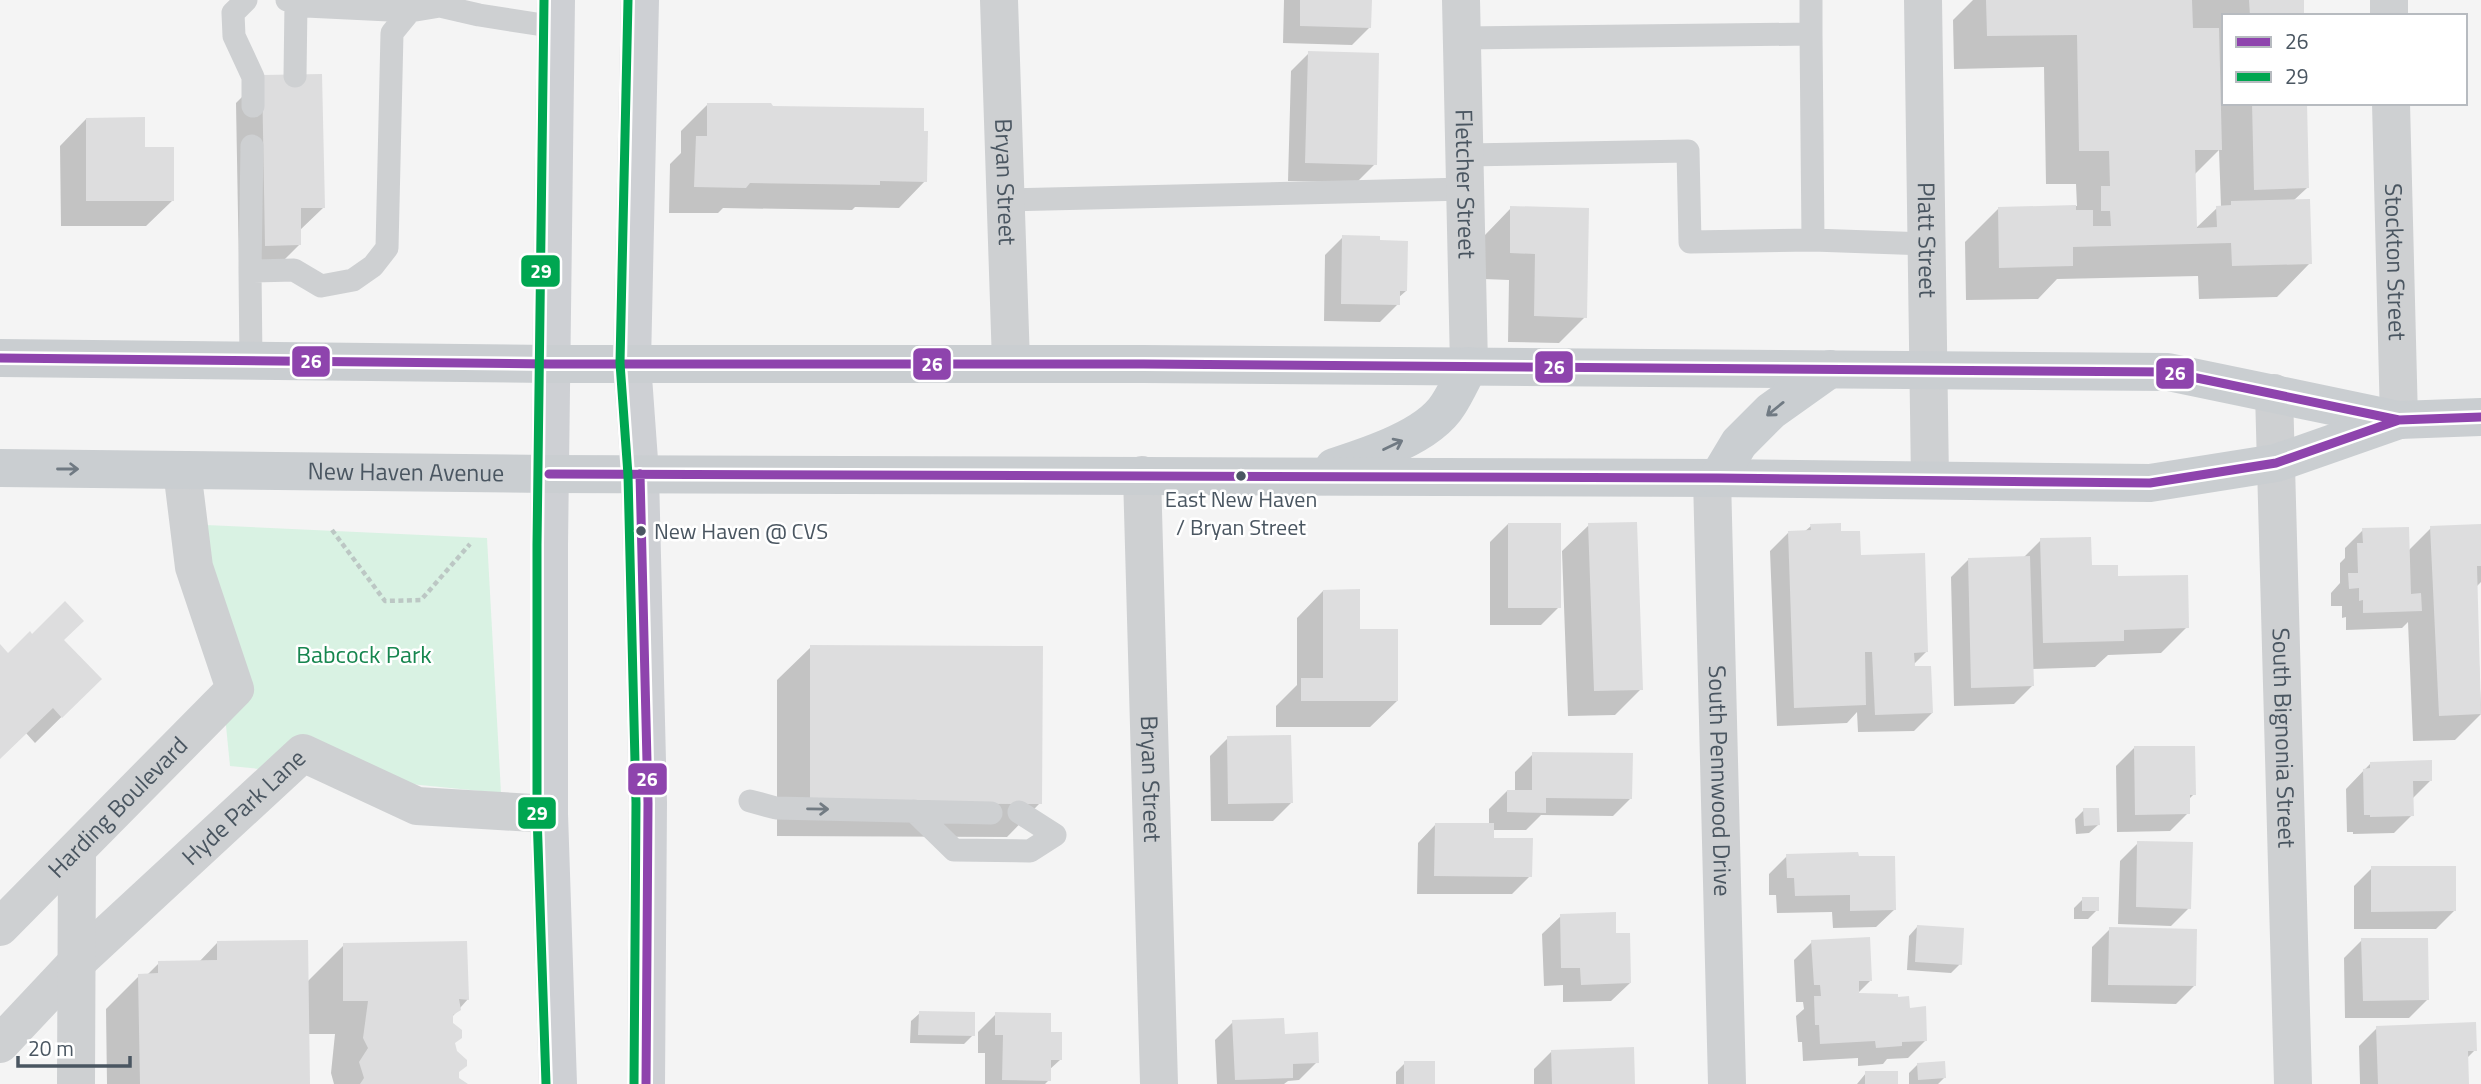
<svg xmlns="http://www.w3.org/2000/svg" width="2481" height="1084" font-family="'Titillium Web',sans-serif">
	<style>
		.green { fill: #d9f2e3 }
		.shadow { fill: #0003; fill-rule: evenodd }
		.building { fill: #ddddde }
		.lines { fill: none; stroke-linecap: round; stroke-linejoin: round }
		.path { stroke: #bcc7c4; stroke-width: 4.5; stroke-dasharray: 5 3.5; stroke-linecap: butt }
		.lane { stroke: #ced0d2; stroke-width: 23 }
		.street { stroke: #ced0d2; stroke-width: 38 }
		.secondary { stroke: #ced0d4; stroke-width: 38 }
		.primary { stroke: #caced1; stroke-width: 38 }
		.bus-1-casing { stroke: #fff; stroke-width: 14 }
		.bus-2-casing { stroke: #fff; stroke-width: 14 }
		.bus-1 { stroke: #8e44ad; stroke-width: 9 }
		.bus-2 { stroke: #00a651; stroke-width: 9 }
		.oneway { stroke: #707a83 }
		.oneway2 { stroke: #727b83 }
		.bus-dot { fill: #4a5661; stroke: #fff; stroke-width: 2.5 }
		.labels { text-anchor: middle; stroke-width: 5; stroke-linejoin: round; paint-order: stroke }
		.bus-label { font-size: 22px; fill: #4a5661; stroke: #fff }
		.street-label { font-size: 24px; fill: #4a5661; stroke: #fff }
		.park-label { font-size: 24px; fill: #17864f; stroke: #fff }
		.line-badge { stroke: #fff; stroke-width: 2.5 }
		.badge-label { font-size: 19px; text-anchor: middle; font-weight: bold; fill: #fff }
	</style>
	<rect width="100%" height="100%" fill="#f4f4f4"/>
	<path class="green" d="M206 525 487 538 501 793 230 766Z"/>
	<path class="shadow" d="M1284 0H1370V27L1352 45 1283 43Z
		M1973 0H2302L2303 16H2224V103H2305L2307 188 2293 201 2310 263 2277 297 2199 299 2198 276 2057 279 2038 299 1966 300 1965 242 1998 209 2077 206 2076 184H2046L2044 67 1954 69 1953 20ZM2219 150 2221 207 2217 208 2195 229 2194 175Z
		M1309 53 1375 164 1357 182 1288 181 1291 71Z
		M263 76 323 208 299 231 300 244 273 271H239L236 103Z
		M708 104 925 181 899 208 855 207 852 210 723 208 718 213H669L670 164 681 153V131Z
		M86 119 143 149 173 200 146 226H61L60 146Z
		M1511 208 1585 317 1559 343 1508 342 1509 280 1484 279 1485 235Z
		M1343 237 1406 291 1398 298V304L1380 322 1324 321 1325 255Z
		M1508 524 1559 607 1541 625H1490V542Z
		M1589 525 1641 689 1615 715 1568 716 1562 551Z
		M1811 526 1860 557 1927 651 1913 665 1932 713 1914 731 1858 732 1857 712 1847 723 1777 726 1770 551 1788 533 1804 532Z
		M2481 526V582L2476 587 2481 714 2455 740 2413 741 2408 622 2402 628 2346 630V617L2342 618V606H2331V593L2340 583V563L2345 558V548L2363 530 2408 551 2431 528Z
		M2041 540 2116 578 2187 627 2161 653 2108 655 2095 667 2032 669V686L2014 704 1954 706 1951 577 1969 559 2023 558Z
		M1323 591 1358 631 1397 701 1370 727H1276V706L1297 685V618Z
		M62 640 100 679 35 743 26 733 0 758V647L8 655Z
		M811 647 1040 803 1007 837 777 836V680Z
		M1228 738 1291 803 1273 821H1211L1210 756Z
		M2134 748 2194 794 2188 800V813L2170 831 2117 832 2116 766Z
		M1533 754 1631 798 1613 816 1541 815 1526 830H1493V839L1530 876 1512 894H1417L1418 843 1436 824 1489 825V809L1507 791H1515V772Z
		M2370 764 2431 780 2412 799V815L2394 833 2353 834V832H2347L2346 789Z
		M2084 810 2098 825 2089 833 2076 834 2075 819Z
		M2138 843 2189 908 2171 926 2118 924 2120 861Z
		M1787 856 1895 909 1876 927 1833 928 1832 912 1777 913 1776 895H1769V874Z
		M2372 868 2454 911 2436 929H2354V886Z
		M2083 899 2097 910 2088 919H2074V908Z
		M1561 916 1615 935 1630 983 1611 1001 1563 1002V985L1544 986 1542 934Z
		M1917 927 1960 964 1951 973 1907 970 1909 936Z
		M2110 929 2194 986 2176 1004 2091 1002 2092 947Z
		M2362 940 2427 1000 2409 1018H2345L2344 958Z
		M1812 942 1871 980 1856 995 1897 999 1908 1010 1926 1040 1908 1058 1887 1059 1883 1064 1858 1066V1058L1803 1061 1802 1042H1798L1796 1016 1804 1009 1803 1002H1796L1794 960Z
		M217 943 307 982 344 945 468 999 452 1017 457 1079 465 1084H334L331 1073 335 1034H308V1084H107L106 1009 139 976H146L159 963 199 962Z
		M920 1013 973 1035 964 1044 910 1043 911 1021Z
		M996 1014 1049 1034 1060 1060 1049 1070V1080L1045 1084H985V1053H978V1032Z
		M1233 1022 1283 1036 1317 1062 1299 1080 1288 1081 1284 1084H1217L1215 1040Z
		M2377 1028 2475 1050 2466 1059 2468 1084H2360L2359 1046Z
		M1552 1051 1633 1084H1534V1069Z
		M1405 1063 1433 1084H1396V1072Z
		M1918 1064 1944 1078 1938 1084H1909V1073Z
		M1866 1073 1896 1084H1857Z"/>
	<path class="building" d="M1300 0H1372L1371 28 1300 26Z
		M1986 0H2192L2193 28H2219L2222 150H2195L2197 228 2217 227 2216 206 2231 205V201L2310 199 2312 264 2232 266 2231 243 2073 247V266L1999 268 1998 207 2076 205V210H2093V226H2111L2110 211H2101V186H2110L2109 151H2079L2077 35 1987 36Z
		M2249 0H2304V16H2250Z
		M1308 51 1379 53 1377 165 1305 163Z
		M322 74 325 208H301V245L265 246 262 75Z
		M707 103H771L773 106 924 108V131H928L927 182 880 181V185L750 183 746 188 694 187 696 136H707Z
		M2252 103H2307L2309 188 2254 190Z
		M145 117V147H174V201H86V118Z
		M1510 206 1589 208 1587 318 1534 316 1535 254 1510 253Z
		M1342 235 1380 236V240L1408 241 1407 291H1400V305L1341 304Z
		M1637 522 1643 690 1594 691 1588 523Z
		M1508 523H1561V608H1508Z
		M1841 523V531H1860L1861 555 1925 553 1928 652 1914 653 1915 666H1931L1933 713 1875 715 1872 652H1865L1866 705 1794 708 1788 531 1811 530 1810 524Z
		M2481 524V566H2477L2481 714 2439 716 2430 526Z
		M2409 527 2411 594 2421 593 2422 611 2363 613V600L2359 601V588L2349 589 2348 573H2358L2357 543H2363L2362 528Z
		M2091 537 2092 565H2118V576L2188 575 2189 628 2124 630V641L2043 643 2040 538Z
		M2030 556 2034 686 1971 688 1968 558Z
		M1360 589V629H1398V701H1301V678H1323V590Z
		M65 601 84 621 64 640 102 679 62 718 53 708 0 759V644L8 653 30 631 32 634Z
		M810 645 1043 646 1042 804 810 803Z
		M1291 735 1293 803 1228 804 1227 736Z
		M2134 746H2195L2196 795H2190V814L2135 815Z
		M1532 752 1633 753 1632 799 1546 798V813L1507 812V790H1532Z
		M2432 760V781H2413L2414 816 2370 817V815H2364L2363 769 2370 768V762Z
		M2083 808H2099L2100 825 2084 826Z
		M1435 823H1494V838H1533L1532 877 1434 876Z
		M2137 841 2193 842 2191 909 2136 907Z
		M1858 852 1859 856H1895L1896 910 1850 911V895L1795 896 1794 878H1787L1786 854Z
		M2371 866H2456V911L2371 912Z
		M2082 897H2099V911H2082Z
		M1616 912V933H1630L1631 983 1581 985 1580 968H1561L1560 914Z
		M1917 925 1964 928 1962 965 1915 962Z
		M2109 927 2197 929 2196 986 2108 985Z
		M1870 937 1872 981H1859V993L1898 994V997L1909 996 1910 1008 1926 1006 1927 1041 1902 1042V1046L1876 1048 1875 1041 1820 1044 1819 1025H1815L1814 996H1821L1820 985H1814L1811 940Z
		M2361 938H2428L2429 1000 2363 1001Z
		M308 940 310 1084H140L138 974 158 973V961L217 960V941Z
		M467 941 469 1000 459 999 461 1010 453 1015V1023L462 1030V1038L455 1043 457 1051 467 1060V1066L459 1072V1078L468 1084H360L364 1078 359 1062 368 1048 363 1038 368 1001H343V943Z
		M919 1011 975 1012V1036L918 1035Z
		M995 1012 1051 1013V1032H1062V1060H1051V1081L1002 1080 1003 1035H995Z
		M1284 1018 1285 1034 1318 1032 1319 1063 1293 1064V1078L1235 1080 1232 1020Z
		M2476 1022 2477 1051H2468L2469 1084H2378L2376 1026Z
		M1634 1047 1635 1084H1552L1551 1050Z
		M1404 1061H1435V1084H1404Z
		M1945 1061 1946 1078 1918 1080 1917 1063Z
		M1865 1071H1898V1084H1865Z"/>
	<g class="lines">
		<path class="path" d="M332 530 385 601 421 600 470 544"/>
		<path class="lane" d="M246 0 233 13 234 36 253 77V106
			M287 0 306 6 410 11
			M1811 34V0
			M1462 38 1811 34 1813 240 1690 242 1688 151 1465 155
			M295 76 296 3
			M1005 200 1466 189
			M1813 240 1927 244
			M250 271 252 146
			M251 361 250 271 294 270 321 286 353 280 373 266 387 248 392 33 410 11 440 6 479 15 556 27
			M750 801 776 808 991 813
			M914 811 954 850 1030 851 1055 835 1019 812"/>
		<g class="street">
			<path id="s1" d="M999 0 1011 363"/>
			<path id="s2" d="M1461 0 1469 366"/>
			<path id="s3" d="M1923 0 1930 480"/>
			<path d="M2389 0V16"/>
			<path id="s4" d="M2391 103 2399 420"/>
			<path id="s5" d="M2274 393 2293 1084"/>
			<path id="s6" d="M1142 475 1159 1084"/>
			<path id="s7" d="M1712 478 1727 1084"/>
			<path id="s8" d="M0 927 235 689 194 567 182 470"/>
			<path id="s9" d="M0 1044 78 961 303 753 417 806 549 814"/>
			<path d="M76 1084 77 851"/>
		</g>
		<path class="secondary" d="M556 0 549 545V814L558 1084
			M640 0 632 363 640 474 648 803 646 1084"/>
		<g class="primary">
			<path d="M0 358 550 364H1143L2168 372 2399 420 2481 417"/>
			<path d="M1334 467C1368 456 1428 437 1448 405 1456 393 1462 379 1469 366"/>
			<path id="s10" d="M0 468 549 474 1718 478 2150 483 2276 463 2399 420"/>
			<path d="M1718 478 1739 443 1771 411 1830 369"/>
		</g>
		<g class="bus-1-casing">
			<path id="bus-1" d="M0 358 550 364H1143L2168 372 2399 420 2481 417
				M549 474 1718 478 2150 483 2276 463 2399 420
				M640 474 648 803 646 1084"/>
		</g>
		<g class="bus-2-casing">
			<path id="bus-2" d="M544 0 537 545V814L546 1084
				M628 0 620 363 628 475 636 803 634 1084"/>
		</g>
		<use href="#bus-1" class="bus-1"/>
		<use href="#bus-2" class="bus-2"/>
	</g>
	<defs><path id="oneway-shaft" d="M-6 0H5M1.5-3L5.5 0L1.5 3" fill="none" stroke-width="1.6" stroke-linecap="round" stroke-linejoin="round" transform="scale(1.75)"/></defs>
	<g class="oneway">
		<use href="#oneway-shaft" transform="translate(1775 409) rotate(141)"/>
		<use href="#oneway-shaft" transform="translate(1393 445) rotate(-26)"/>
		<use href="#oneway-shaft" transform="translate(68 469)"/>
	</g>
	<use class="oneway2" href="#oneway-shaft" transform="translate(818 809) rotate(1)"/>
	<g class="bus-dot">
		<circle cx="1241" cy="476" r="6"/>
		<circle cx="641" cy="531" r="6"/>
	</g>
	<g class="labels">
		<g class="bus-label">
			<text x="1241" y="507">East New Haven<tspan x="1241" dy="28">/ Bryan Street</tspan></text>
			<text x="654" y="539" text-anchor="start">New Haven @ CVS</text>
		</g>
		<g class="street-label">
			<text dy="8" stroke="none"><textPath href="#s1" startOffset="182">Bryan Street</textPath></text>
			<text dy="8" stroke="none"><textPath href="#s2" startOffset="184">Fletcher Street</textPath></text>
			<text dy="8" stroke="none"><textPath href="#s3" startOffset="240">Platt Street</textPath></text>
			<text dy="8" stroke="none"><textPath href="#s4" startOffset="159">Stockton Street</textPath></text>
			<text dy="8" stroke="none"><textPath href="#s10" startOffset="406">New Haven Avenue</textPath></text>
			<text dy="8" stroke="none"><textPath href="#s5" startOffset="345">South Bignonia Street</textPath></text>
			<text dy="8" stroke="none"><textPath href="#s6" startOffset="304">Bryan Street</textPath></text>
			<text dy="8" stroke="none"><textPath href="#s7" startOffset="303">South Pennwood Drive</textPath></text>
			<text dy="8" stroke="none"><textPath href="#s8" startOffset="168">Harding Boulevard</textPath></text>
			<text dy="8" stroke="none"><textPath href="#s9" startOffset="340">Hyde Park Lane</textPath></text>
		</g>
		<g class="park-label">
			<text x="364" y="663">Babcock Park</text>
		</g>
	</g>
	<g class="line-badge">
		<rect x="520" y="254" width="41" height="34" rx="7" fill="#00a651"/>
		<rect x="291" y="345" width="40" height="33" rx="7" fill="#8e44ad"/>
		<rect x="912" y="347" width="40" height="34" rx="7" fill="#8e44ad"/>
		<rect x="1534" y="350" width="40" height="34" rx="7" fill="#8e44ad"/>
		<rect x="2155" y="357" width="40" height="33" rx="7" fill="#8e44ad"/>
		<rect x="627" y="762" width="41" height="34" rx="7" fill="#8e44ad"/>
		<rect x="517" y="796" width="40" height="34" rx="7" fill="#00a651"/>
	</g>
	<g class="badge-label">
		<text x="541" y="278">29</text>
		<text x="311" y="368">26</text>
		<text x="932" y="371">26</text>
		<text x="1554" y="374">26</text>
		<text x="2175" y="380">26</text>
		<text x="647" y="786">26</text>
		<text x="537" y="820">29</text>
	</g>
	<rect x="2222" y="14" width="245" height="91" fill="#ffffff" stroke="#b7bbc0" stroke-width="2"/>
	<rect x="2236" y="37" width="35" height="10" fill="#8e44ad" stroke="#b7bbc0" stroke-width="2"/>
	<text x="2285" y="49" font-size="21" fill="#4a5661">26</text>
	<rect x="2236" y="72" width="35" height="10" fill="#00a651" stroke="#b7bbc0" stroke-width="2"/>
	<text x="2285" y="84" font-size="21" fill="#4a5661">29</text>
	<path d="M18 1056v10h112v-10" fill="none" stroke="#4a5661" stroke-width="3.5"/>
	<text x="28" y="1056" font-size="21" fill="#4a5661" stroke="#ffffff" stroke-width="5" paint-order="stroke">20 m</text>
</svg>
